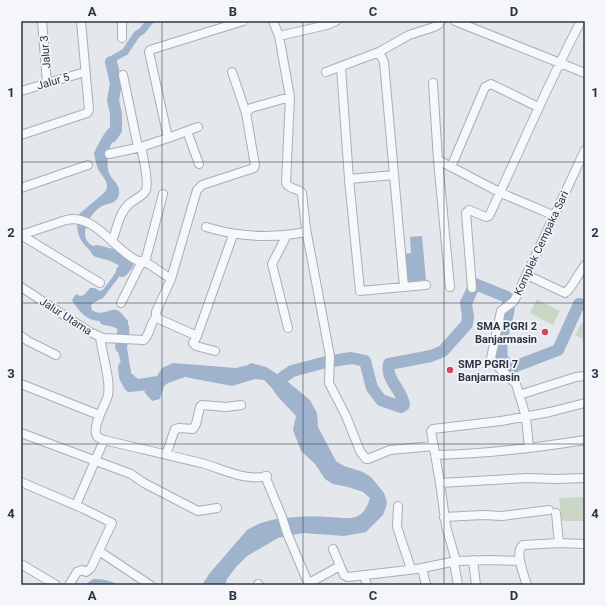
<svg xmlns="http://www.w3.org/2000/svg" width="606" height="606" font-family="Roboto,sans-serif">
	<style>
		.green { fill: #c9d6c5 }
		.water { fill: #9fb4cc }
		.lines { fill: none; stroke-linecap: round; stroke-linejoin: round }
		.canal { stroke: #9fb4cc; stroke-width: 7 }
		.river { stroke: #9fb4cc; stroke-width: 12 }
		.street-casing { stroke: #a9aeb7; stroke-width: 10 }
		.street { stroke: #f7f8fa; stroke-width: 8 }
		.grid { fill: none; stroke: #2b3445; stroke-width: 1; stroke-opacity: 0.55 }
		.poi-dot { fill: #d1495b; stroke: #f4f6f9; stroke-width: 1.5 }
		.labels { text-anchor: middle; stroke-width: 3.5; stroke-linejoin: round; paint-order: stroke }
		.street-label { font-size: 11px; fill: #2b3445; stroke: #f4f6f9 }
		.poi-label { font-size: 11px; font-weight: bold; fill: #2b3445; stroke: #f4f6f9; text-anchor: end }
		.neatline { fill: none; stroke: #2b3445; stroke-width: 1.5 }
		.grid-label { font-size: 13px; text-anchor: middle; font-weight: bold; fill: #2b3445 }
	</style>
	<rect width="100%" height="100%" fill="#e4e7ec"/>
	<path class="green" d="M537 299 560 311 553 325 530 313Z
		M582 322 585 323V340L575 335Z
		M585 497V521H562L559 498Z"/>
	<path class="water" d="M117 123 118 132C110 141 105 161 109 173 113 182 120 183 119 194 117 204 109 203 102 206 95 210 90 217 87 224 86 227 85 230 85 233 85 251 107 248 120 249L131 261 103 298 95 302 91 305 92 310C103 318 110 306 119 311 122 313 125 318 128 321L127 347 131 373 138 379 157 376 162 368 173 363 236 368 248 365 251 363 266 367 282 377 310 400 317 413 318 427 336 461 344 466 363 472 371 477 384 493 387 502 386 507 383 515 366 532 344 536 303 533 278 538 247 556 236 567 227 579 225 585H202L209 574 247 530C268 516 303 516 328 517 337 517 349 520 358 516 364 513 368 505 370 498L363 492 348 487 333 484 325 479 315 464 301 451 293 430 296 416 279 398 271 387 264 380 255 379 232 386 185 377 168 383 164 386 160 399 152 401 145 393 144 389 130 385 125 378 115 341 116 336 124 330V326C116 318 103 323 93 320 84 318 76 307 72 300L76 294 80 296 84 295 90 288H95L99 291 103 290 122 264V259C115 252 106 255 96 256 81 243 76 237 77 216L105 192C111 183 102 177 98 169 96 164 95 158 94 153 100 141 105 128 117 123Z
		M422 236 426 280 408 282 405 254 411 253 410 237Z
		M93 579C103 579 110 580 118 585H85Z"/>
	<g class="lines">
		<path class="canal" d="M111 62 114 58 125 52 137 34 142 31 150 21"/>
		<path class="river" d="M111 137 116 130V114L113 100 116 83 111 62
			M97 251C109 254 119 256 127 265L122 271
			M105 319C128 323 124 326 121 347
			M124 367 125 377 130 386 147 384
			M280 389 282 378 292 371 326 362 351 358 365 361 372 388 381 400 401 407 404 405C403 390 385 380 389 364L431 356 443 351 467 324 468 317 466 303 475 284 507 297C511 312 507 314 504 328 501 338 501 349 502 359L511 368 558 350 579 304 585 305"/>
		<g class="street-casing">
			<path id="street" d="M42 21 47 83
				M455 21 585 73
				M279 36 327 25 336 21
				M122 38V21
				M379 52 384 62 404 287
				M341 68 349 179 360 291 426 285
				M232 72 246 113
				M326 72 379 52 409 35 434 27 439 24 441 21
				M123 75 138 147
				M433 83 438 160 501 193 555 216
				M21 91 85 72
				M290 97 286 183C290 190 298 188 302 193L306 229 330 356 329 383 346 416 360 451 366 459H368L390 450 434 446
				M187 131 199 164
				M21 135 87 113 89 110 81 21
				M168 138 198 127
				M109 154 141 147 168 138 149 52 150 50 243 21
				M438 160 450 287
				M451 167 485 87 491 84 538 107
				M349 179 394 175
				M21 188 88 165
				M206 227C238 237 274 238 306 232
				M21 235 66 220C94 213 114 249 136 260 138 261 142 261 145 262 154 267 162 273 171 279
				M21 235 100 283
				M233 235 197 336 159 319 156 315V312L171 279 197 190 202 185 254 168 255 165 246 113 251 108 290 97 279 36 273 21
				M287 235 272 264 288 328
				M112 241C117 229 119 213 129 204 134 199 143 197 146 190 149 182 143 156 141 147
				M145 262 163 194
				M527 275 565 293C571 290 579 272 585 265
				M21 287 88 331 103 338 144 340C151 333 149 323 157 317
				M472 288 466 213 469 210 486 217 489 216C520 151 547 85 581 21
				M121 303 142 261
				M21 336 28 341 56 355
				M197 336 193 343 196 346 215 351
				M100 337C102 354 111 380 108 395 106 405 91 426 97 436 98 438 102 439 104 440 137 448 169 455 201 463 221 468 246 482 267 476
				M21 384 99 415
				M519 395 576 377 585 376
				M21 433 131 474 144 483 198 511 217 508
				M529 448 526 417 516 384 494 363 491 358 501 311 514 301 517 295 585 150
				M166 455 175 429 179 428 193 429 196 424 200 407 202 405 226 407 241 405
				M435 455C485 454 535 448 585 440
				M265 476 282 517 287 533 309 585
				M21 482 84 509 112 523 91 568 86 572 82 570 77 572 69 585
				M440 483 527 478 555 479 585 478
				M76 505 104 440
				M398 506 397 527 411 569
				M556 513 559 543
				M444 517 483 515 502 516 549 510
				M333 549 344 575 348 577 417 569 456 561 491 560 520 561
				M99 551 150 585
				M473 560 476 585
				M456 561 446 526 440 483 431 431 433 429 501 421 550 412 585 403
				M454 562 458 585
				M21 564 56 585
				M422 568 426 585
				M364 575 367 585
				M309 583 340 566
				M258 584 259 585
				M527 585C524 575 514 552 523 545L559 543 585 544"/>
		</g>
		<use href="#street" class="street"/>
	</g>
	<path class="grid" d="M162 21V585M303 21V585M444 21V585M21 162H585M21 303H585M21 444H585"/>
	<g class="poi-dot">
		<circle cx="545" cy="332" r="4"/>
		<circle cx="450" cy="370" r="4"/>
	</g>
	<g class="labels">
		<g class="street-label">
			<text transform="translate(45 52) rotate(-95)" y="4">Jalur 3</text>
			<text transform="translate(53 81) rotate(-17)" y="4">Jalur 5</text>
			<text transform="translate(541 243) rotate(-65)" y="4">Komplek Cempaka Sari</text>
			<text transform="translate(66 316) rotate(33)" y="4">Jalur Utama</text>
		</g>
		<g class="poi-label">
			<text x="537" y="330">SMA PGRI 2<tspan x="537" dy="13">Banjarmasin</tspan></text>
			<text x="458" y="368" text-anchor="start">SMP PGRI 7<tspan x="458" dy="13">Banjarmasin</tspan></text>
		</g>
	</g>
	<rect width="606" height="606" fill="none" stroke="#f4f6f9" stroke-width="44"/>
	<rect x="22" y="22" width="562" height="562" class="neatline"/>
	<g class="grid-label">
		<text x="92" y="16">A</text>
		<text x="233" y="16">B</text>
		<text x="373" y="16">C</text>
		<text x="514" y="16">D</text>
		<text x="11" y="97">1</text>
		<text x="595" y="97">1</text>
		<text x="11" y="237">2</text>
		<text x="595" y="237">2</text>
		<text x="11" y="378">3</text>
		<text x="595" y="378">3</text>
		<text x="11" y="518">4</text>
		<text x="595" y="518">4</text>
		<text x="92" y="600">A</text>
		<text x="233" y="600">B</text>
		<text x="373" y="600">C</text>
		<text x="514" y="600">D</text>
	</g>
</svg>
